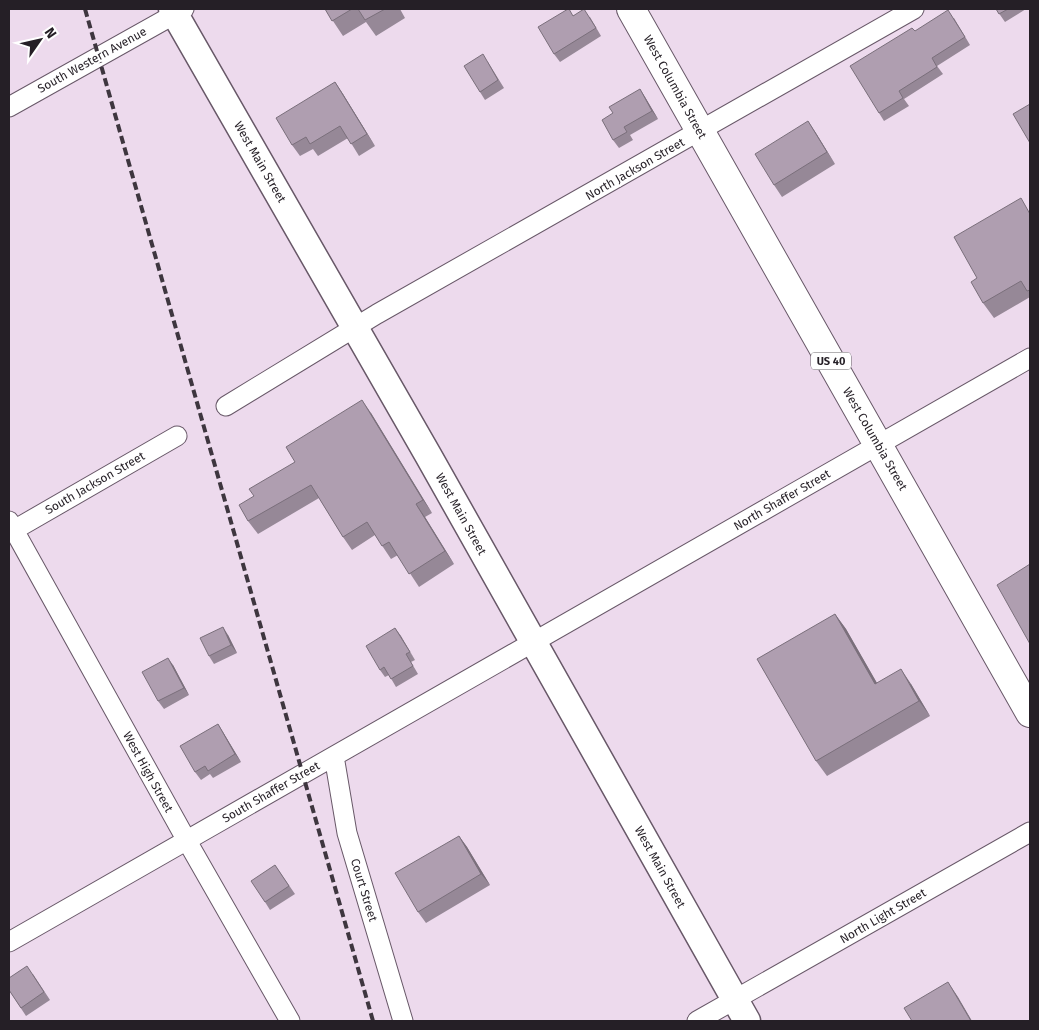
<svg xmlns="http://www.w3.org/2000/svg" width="1039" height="1030" font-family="'Fira Sans',sans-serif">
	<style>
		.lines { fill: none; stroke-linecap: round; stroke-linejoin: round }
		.street-casing { stroke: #685868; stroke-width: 21 }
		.secondary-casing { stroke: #685868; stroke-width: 29 }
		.primary-casing { stroke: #685868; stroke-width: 30 }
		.street { stroke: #fff; stroke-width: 19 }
		.secondary { stroke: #fff; stroke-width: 26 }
		.primary { stroke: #fff; stroke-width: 28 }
		.rail { stroke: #3e363f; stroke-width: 4; stroke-dasharray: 8 4; stroke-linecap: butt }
		.wall { fill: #968897 }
		.shaded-wall { fill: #7a6f7b }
		.building { fill: #af9eb0; stroke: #7a6f7b }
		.labels { text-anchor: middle; stroke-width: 4.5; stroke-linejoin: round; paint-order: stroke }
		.shield { fill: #fff; stroke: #666267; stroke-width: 1 }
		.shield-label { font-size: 11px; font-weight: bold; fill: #251f26 }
		.street-label { font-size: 12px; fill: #251f26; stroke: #fff }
	</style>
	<rect width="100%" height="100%" fill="#eddaed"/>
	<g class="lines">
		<g class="street-casing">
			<path id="street" d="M9 107 184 9
				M226 406 377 314 914 9
				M9 521 187 841 290 1021
				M14 530 177 436
				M334 756 347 833 403 1021
				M9 942 1030 358
				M697 1021 1030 832"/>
		</g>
		<g class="secondary-casing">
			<path id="secondary" d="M172 9 428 455 747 1021"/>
		</g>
		<g class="primary-casing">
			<path id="primary" d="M631 9 1030 713"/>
		</g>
		<use href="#street" class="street"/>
		<use href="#secondary" class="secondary"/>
		<use href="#primary" class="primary"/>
		<path class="rail" d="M85 9 373 1021"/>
	</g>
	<path class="wall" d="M325 9H400L405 18 376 36 366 22 343 36Z
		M996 9H1026L1005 22Z
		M574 15 590 17 601 36 560 62 554 54Z
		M954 18 970 45 937 66 943 74 904 99 909 106 884 121 879 113 915 31Z
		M488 62 504 88 485 100 480 92Z
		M335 82 343 94 375 146 359 156 348 138 318 156 313 149 300 156 292 145Z
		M640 89 645 97 658 119 630 135 633 140 619 148 613 140Z
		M808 121 835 164 782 197 774 185Z
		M1030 212V297L994 318 983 303 977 278Z
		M371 413 432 513 425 517 454 564 419 587 398 555 391 559 375 535 352 550 343 537 319 498 258 534 248 521 254 496 295 462Z
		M835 614 846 629 877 683 911 684 930 716 827 776 816 761Z
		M395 628 415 660 411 662 418 674 396 687 389 675 385 677 380 670Z
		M228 635 237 653 214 664 209 656Z
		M173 665 189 695 164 709 158 701Z
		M218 724 241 762 213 778 210 774 201 780 195 772Z
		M459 836 467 847 490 885 426 923 418 912Z
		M275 865 295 894 270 910 265 902Z
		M33 974 50 1000 26 1016 9 990Z"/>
	<path class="shaded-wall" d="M335 82 343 94 375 146 367 134Z
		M640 89 645 97 658 119 652 111Z
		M808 121 816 133 835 164 827 152Z
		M362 400 371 413 432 513 423 500Z
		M416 504 425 517 454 564 445 551Z
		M835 614 846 629 886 699 875 684Z
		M223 627 228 635 237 653 231 645Z
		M395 628 401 636 415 660Z
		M168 658 173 665 189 695 184 688Z
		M901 669 911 684 930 716 919 701Z
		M218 724 223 732 241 762 235 754Z
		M459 836 467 847 490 885 481 874Z
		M948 982 958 997 972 1021H971Z"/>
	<path class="building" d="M325 9H352L332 21Z
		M358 9H385L365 20Z
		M568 9H569L573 16 584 9 596 28 554 54 538 27Z
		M996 9H1008L999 14Z
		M948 10 965 37 932 58 937 67 899 91 903 98 879 113 850 66 912 28 915 31Z
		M483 54 498 80 480 92 464 66Z
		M335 82 367 134 351 144 340 126 310 144 306 137 292 145 276 118Z
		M640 89 652 111 624 127 627 132 613 140 602 120 613 113 609 107Z
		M1030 104V143L1013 114Z
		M808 121 827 152 774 185 755 154Z
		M1021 198 1030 214V290L1027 291 1021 281 983 303 971 282 977 278 954 237Z
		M362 400 423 500 416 504 445 551 409 574 389 542 382 546 367 522 343 537 311 485 248 521 239 505 254 496 249 489 295 462 286 447Z
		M1030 564V644L997 585Z
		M835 614 875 684 901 669 919 701 816 761 757 659Z
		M223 627 231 645 209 656 200 638Z
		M395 628 410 652 406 654 413 666 391 679 384 667 380 670 366 646Z
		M168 658 184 688 158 701 142 672Z
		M218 724 235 754 208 771 205 766 195 772 180 746Z
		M459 836 481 874 418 912 395 873Z
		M275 865 289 886 265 902 251 881Z
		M27 966 44 992 21 1008 9 990V978Z
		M948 982 971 1021H912L904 1008Z"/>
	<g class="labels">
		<rect class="shield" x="811" y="352.5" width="40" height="17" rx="4"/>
		<g class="shield-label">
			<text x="831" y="365">US 40</text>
		</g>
		<g class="street-label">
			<text transform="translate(92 60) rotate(-29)" y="4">South Western Avenue</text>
			<text transform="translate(675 87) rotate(61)" y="4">West Columbia Street</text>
			<text transform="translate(260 162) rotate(60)" y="4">West Main Street</text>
			<text transform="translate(635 169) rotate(-30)" y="4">North Jackson Street</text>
			<text transform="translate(875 439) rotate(60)" y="4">West Columbia Street</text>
			<text transform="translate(95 483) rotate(-30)" y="4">South Jackson Street</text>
			<text transform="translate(782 500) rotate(-30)" y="4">North Shaffer Street</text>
			<text transform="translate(461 514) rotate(61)" y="4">West Main Street</text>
			<text transform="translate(148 772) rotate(61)" y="4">West High Street</text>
			<text transform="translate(271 792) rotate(-30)" y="4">South Shaffer Street</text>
			<text transform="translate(660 867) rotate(61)" y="4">West Main Street</text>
			<text transform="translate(364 890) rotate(73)" y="4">Court Street</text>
			<text transform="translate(883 916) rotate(-30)" y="4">North Light Street</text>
		</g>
	</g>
	<rect width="1039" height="1030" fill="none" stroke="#251f26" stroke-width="20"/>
	<g transform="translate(40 40) rotate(56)" stroke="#ffffff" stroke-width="4" paint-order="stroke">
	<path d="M0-4L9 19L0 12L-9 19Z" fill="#251f26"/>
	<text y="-8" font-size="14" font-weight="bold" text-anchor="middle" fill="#251f26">N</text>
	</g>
</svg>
